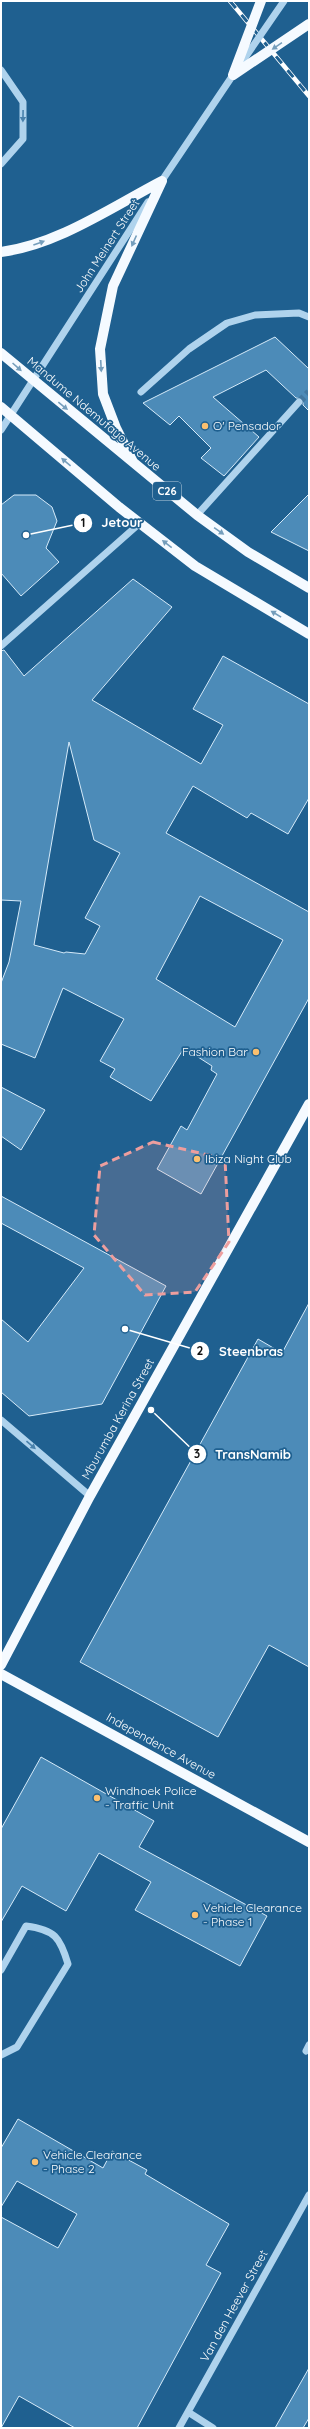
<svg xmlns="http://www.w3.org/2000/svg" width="310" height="2429" font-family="Quicksand,sans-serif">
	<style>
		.building { fill: #4c8bb8; stroke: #d5eaf9; fill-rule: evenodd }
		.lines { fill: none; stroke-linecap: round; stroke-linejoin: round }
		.minor-tunnel { stroke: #4178a1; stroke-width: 7; stroke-dasharray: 7 3.5; stroke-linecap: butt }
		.minor { stroke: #afd3ed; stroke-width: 7 }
		.major { stroke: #f5faff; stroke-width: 10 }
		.rail-casing { stroke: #fff; stroke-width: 4.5 }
		.rail { stroke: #1f6090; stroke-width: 3; stroke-dasharray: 9; stroke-linecap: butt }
		.minor-bridge { stroke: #afd3ed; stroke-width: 7 }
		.major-bridge { stroke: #f5faff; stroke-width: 10 }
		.oneway { fill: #759ebc }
		.oneway2 { fill: #4a82ac }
		.marked { fill: #ed9e9e; fill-opacity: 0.2; stroke: #ed9e9e; stroke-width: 3; stroke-dasharray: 8 5; stroke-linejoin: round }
		.poi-dot { fill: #fbc06f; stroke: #1f6090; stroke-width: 1.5 }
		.labels { text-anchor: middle; stroke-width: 3.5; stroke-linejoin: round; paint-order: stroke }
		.shield { fill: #1f6090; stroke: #bccfde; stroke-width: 1 }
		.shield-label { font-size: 11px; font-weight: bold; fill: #fff }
		.street-label { font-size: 12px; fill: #fff; stroke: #1f6090 }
		.poi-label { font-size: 12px; fill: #fff; stroke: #1f6090; text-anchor: start }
		.leader { fill: none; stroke: #fff; stroke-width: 1.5 }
		.callout-dot { fill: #fff; stroke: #1f6090; stroke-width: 1.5 }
		.mark-label { font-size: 12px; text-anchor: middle; font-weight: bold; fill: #111 }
		.callout-label { font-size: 13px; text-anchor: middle; font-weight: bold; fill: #fff; stroke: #1f6090; stroke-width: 3.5; stroke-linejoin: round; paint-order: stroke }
	</style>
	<rect width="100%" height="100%" fill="#1f6090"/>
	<path class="building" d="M275 337 309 369V411L303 405V399L296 398 266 370 213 397 259 437 224 476 201 458 211 448 179 416 170 425 143 403Z
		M309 494V551L271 532Z
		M14 495H36L52 507 57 521 46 548 59 562 21 596 1 573V505Z
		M133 579 172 607 92 700 201 764 223 725 193 709 223 656 309 704V798L288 834 251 813 247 818 193 786 166 833 309 912V998L201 1194 157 1169 181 1126 187 1130 217 1074 211 1070 212 1066 184 1048 151 1101 110 1077 115 1069 100 1061 124 1019 63 988 35 1058 1 1044V983L9 962 21 901 1 900V651L4 650 24 676ZM69 742 94 840 120 853 85 918 100 926 85 954 66 952 64 953 34 945ZM200 896 283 940 235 1027 156 979Z
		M1 1087 45 1110 21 1150 1 1136Z
		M1 1196 166 1286 102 1404 29 1416 1 1392V1319L28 1342 84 1268 1 1223Z
		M309 1303V1667L269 1645 218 1737 80 1662 258 1339 282 1353Z
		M41 1757 154 1821 139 1847 267 1916 240 1966 135 1910 151 1882 99 1853 66 1911 22 1886 1 1922V1829Z
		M18 2119 103 2168 112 2151 147 2170 145 2174 229 2224 206 2265 221 2273 137 2428H75L19 2396 1 2428V2217L58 2248 77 2214 17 2181 1 2207V2148Z
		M309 2368V2418L303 2428H275Z"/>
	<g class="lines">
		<path class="minor-tunnel" d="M299 402 309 392"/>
		<path class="minor" d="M1 70 23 102V139L1 164
			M159 185 233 75
			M141 392 189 349 227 323 255 315 299 313 309 317
			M1 430 148 202
			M197 515 299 402
			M1 646 140 523
			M1 1420 90 1496
			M1 1970 26 1926C55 1930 60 1937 68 1964L17 2047 1 2055
			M306 2051 309 2045
			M188 2412 213 2428
			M179 2428 309 2195"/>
		<path class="major" d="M1 252C57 245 112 207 162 181
			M1 353 197 515 248 552 309 588
			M1 407 119 507 195 566 309 634
			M133 462 116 428 103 394 100 349 113 286 162 181
			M1 1665 90 1496 309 1104
			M1 1674 309 1842"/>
		<g class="rail-casing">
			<path id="rail" d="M230 1 309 96"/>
		</g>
		<use href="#rail" class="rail"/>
		<path class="minor-bridge" d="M240 65 284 1"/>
		<path class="major-bridge" d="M233 75 309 24
			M233 75 261 1"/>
	</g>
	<defs><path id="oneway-solid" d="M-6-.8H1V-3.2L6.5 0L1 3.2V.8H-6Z"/></defs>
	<g class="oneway">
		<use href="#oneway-solid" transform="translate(277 46) rotate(146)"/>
		<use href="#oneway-solid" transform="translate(134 241) rotate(114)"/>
		<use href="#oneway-solid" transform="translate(39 243) rotate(-20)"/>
		<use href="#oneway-solid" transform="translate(101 366) rotate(87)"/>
		<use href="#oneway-solid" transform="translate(17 367) rotate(42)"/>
		<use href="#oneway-solid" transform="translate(63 406) rotate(39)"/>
		<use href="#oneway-solid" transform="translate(66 462) rotate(-140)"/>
		<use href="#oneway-solid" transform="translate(219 531) rotate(35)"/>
		<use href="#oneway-solid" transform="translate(167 544) rotate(-142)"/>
		<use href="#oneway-solid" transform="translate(276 614) rotate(-149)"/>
	</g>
	<g class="oneway2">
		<use href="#oneway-solid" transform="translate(23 116) rotate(91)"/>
		<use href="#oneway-solid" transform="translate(31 1445) rotate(41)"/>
	</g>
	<path class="marked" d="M153 1142 225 1159 229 1242 195 1292 145 1295 94 1235 100 1166Z"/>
	<g class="poi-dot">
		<circle cx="205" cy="426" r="4"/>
		<circle cx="256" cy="1052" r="4"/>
		<circle cx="197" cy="1159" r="4"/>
		<circle cx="97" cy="1798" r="4"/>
		<circle cx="195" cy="1915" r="4"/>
		<circle cx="35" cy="2162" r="4"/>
	</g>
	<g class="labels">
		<rect class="shield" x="153" y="482" width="28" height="18" rx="3"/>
		<g class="shield-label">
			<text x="167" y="495">C26</text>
		</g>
		<g class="street-label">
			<text transform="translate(107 246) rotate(-57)" y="4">John Meinert Street</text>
			<text transform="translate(94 414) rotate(40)" y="4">Mandume Ndemufayo Avenue</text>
			<text transform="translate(118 1419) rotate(-61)" y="4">Mburumba Kerina Street</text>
			<text transform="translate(161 1746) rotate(29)" y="4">Independence Avenue</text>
			<text transform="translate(234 2306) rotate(-61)" y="4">Van den Heever Street</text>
		</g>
		<g class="poi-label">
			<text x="213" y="430">O' Pensador</text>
			<text x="248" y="1056" text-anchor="end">Fashion Bar</text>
			<text x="205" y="1163">Ibiza Night Club</text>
			<text x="105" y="1795">Windhoek Police<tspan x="105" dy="14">- Traffic Unit</tspan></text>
			<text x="203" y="1912">Vehicle Clearance<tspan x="203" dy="14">- Phase 1</tspan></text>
			<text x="43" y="2159">Vehicle Clearance<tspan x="43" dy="14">- Phase 2</tspan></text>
		</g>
	</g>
	<path class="leader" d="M26 535L83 523M125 1329L200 1351M151 1410L197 1454"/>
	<g class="callout-dot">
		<circle cx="26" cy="535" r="4"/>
		<circle cx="125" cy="1329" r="4"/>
		<circle cx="151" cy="1410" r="4"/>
		<circle cx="83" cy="523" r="10"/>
		<circle cx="200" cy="1351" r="10"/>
		<circle cx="197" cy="1454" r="10"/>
	</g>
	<g class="mark-label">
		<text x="83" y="527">1</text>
		<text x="200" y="1355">2</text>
		<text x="197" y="1458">3</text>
	</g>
	<g class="callout-label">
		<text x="122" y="527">Jetour</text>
		<text x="251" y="1356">Steenbras</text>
		<text x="253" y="1459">TransNamib</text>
	</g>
	<rect width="310" height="2429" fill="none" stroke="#ffffff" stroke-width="4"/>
</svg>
